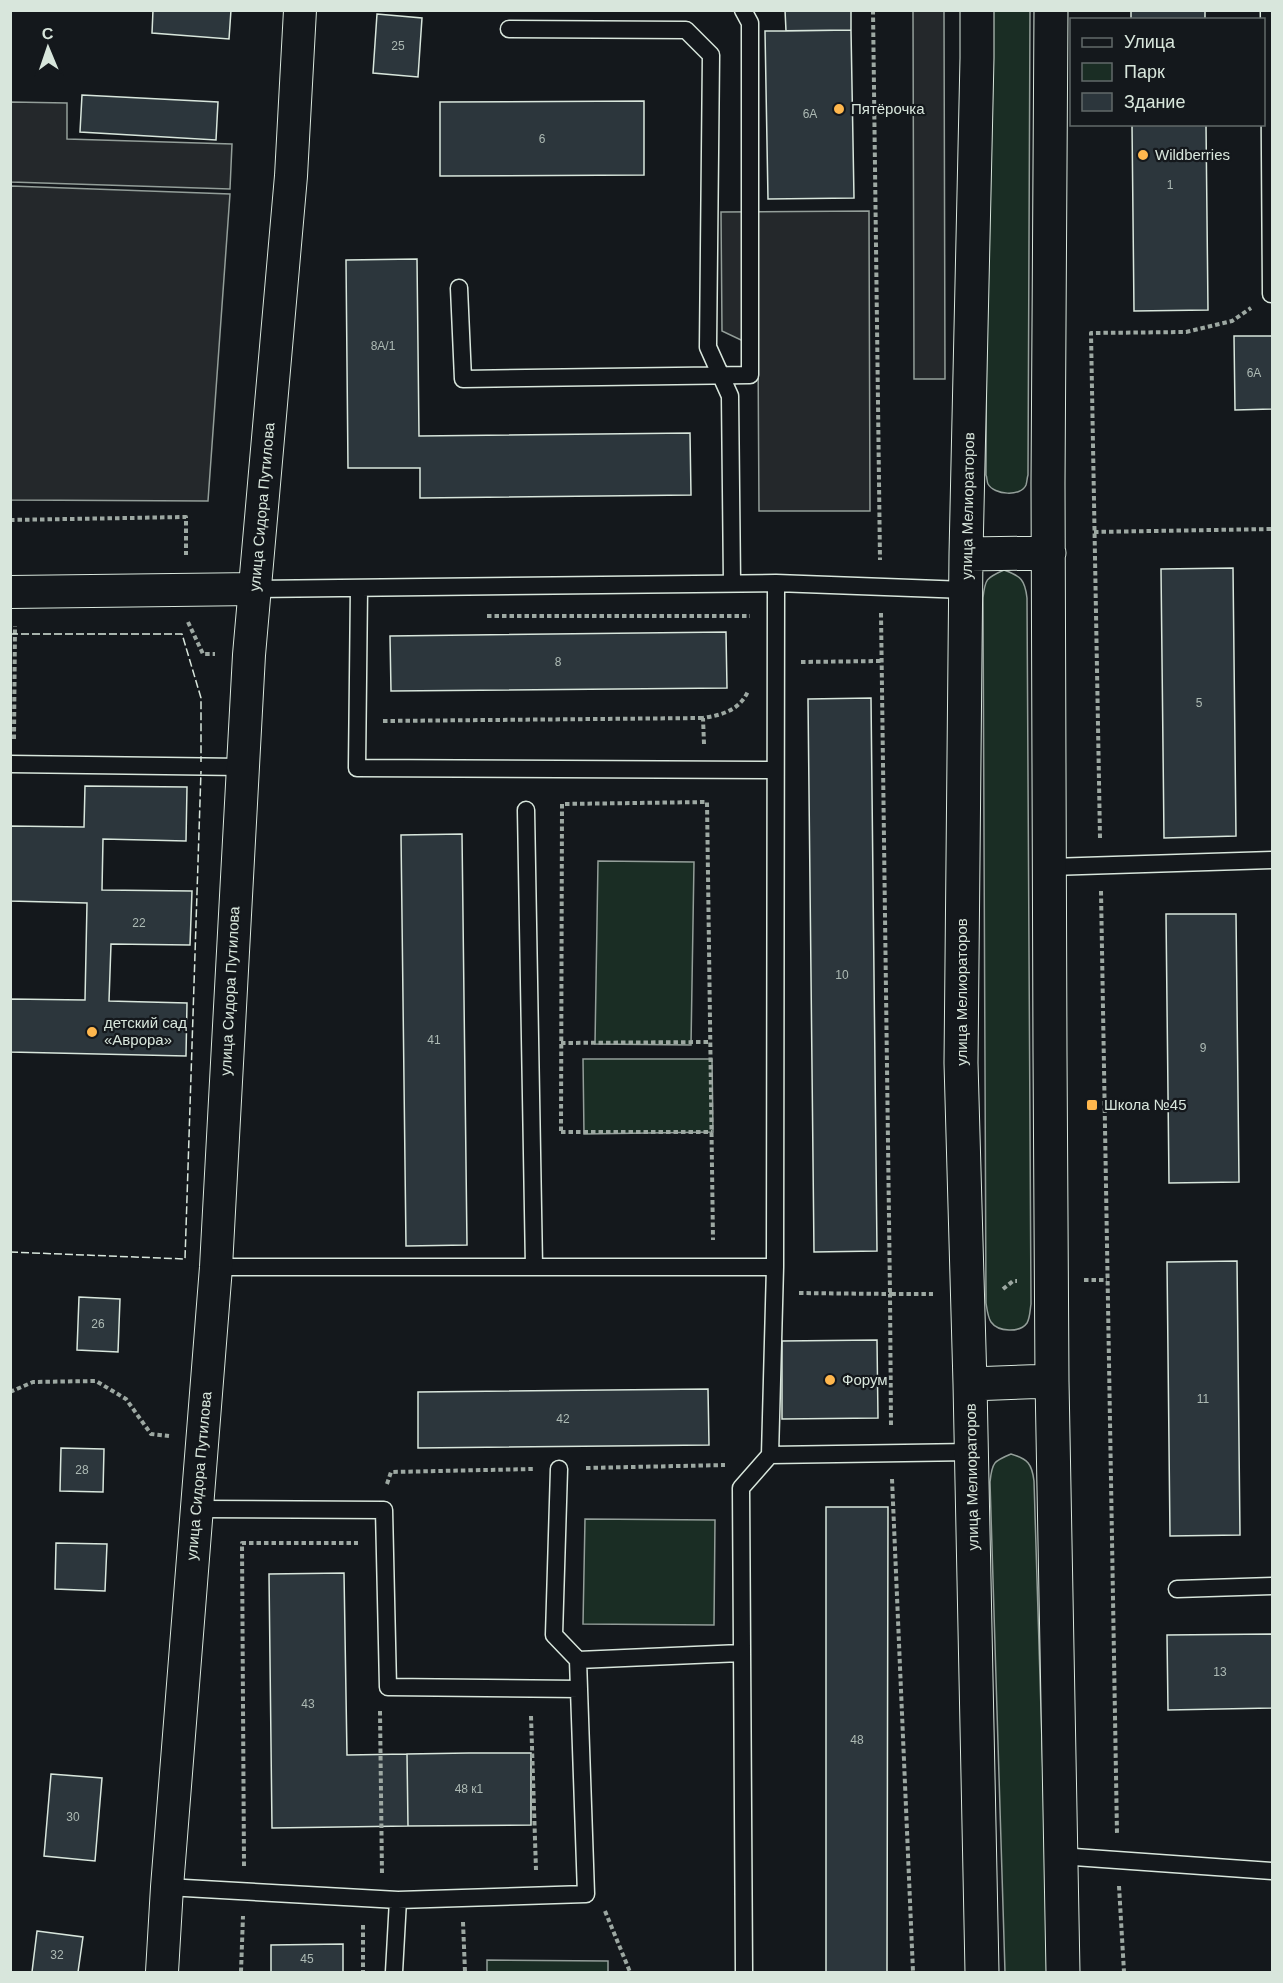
<svg xmlns="http://www.w3.org/2000/svg" width="1283" height="1983" font-family="Arial,sans-serif">
	<style>
		.green { fill: #1a2d24; stroke: #939e99; stroke-width: 1.5 }
		.parking { fill: #24282b; stroke: #939e99; stroke-width: 1.5 }
		.building { fill: #2c363c; stroke: #d8e6dc; stroke-width: 1.5 }
		.lines { fill: none; stroke-linecap: round; stroke-linejoin: round }
		.lane-casing { stroke: #d8e6dc; stroke-width: 19 }
		.street-casing { stroke: #d8e6dc; stroke-width: 34 }
		.secondary-casing { stroke: #d8e6dc; stroke-width: 35 }
		.path { stroke: #9da8a2; stroke-width: 4; stroke-dasharray: 4.5 3; stroke-linecap: butt }
		.lane { stroke: #14181c; stroke-width: 16 }
		.street { stroke: #14181c; stroke-width: 32 }
		.secondary { stroke: #14181c; stroke-width: 33 }
		.fence { stroke: #d8e6dc; stroke-width: 1.5; stroke-dasharray: 8 3; stroke-linecap: butt }
		.poi-dot { fill: #ffb74d; stroke: #14181c; stroke-width: 2 }
		.labels { text-anchor: middle; stroke-width: 4.5; stroke-linejoin: round; paint-order: stroke }
		.number-label { font-size: 12px; fill: #adbab4 }
		.poi-label { font-size: 15px; fill: #d8e6dc; stroke: #14181c; text-anchor: start }
		.street-label { font-size: 15px; fill: #d8e6dc; stroke: #14181c }
	</style>
	<rect width="100%" height="100%" fill="#14181c"/>
	<path class="green" d="M988 11H1030L1028 475C1027 478 1027 482 1026 485 1021 497 994 495 988 484 987 483 987 476 986 475Z
		M1004 570C1021 576 1025 580 1027 598L1031 1304C1030 1310 1030 1318 1027 1323 1020 1333 998 1332 991 1322 988 1318 987 1309 986 1303L983 598C985 579 986 578 1004 570Z
		M598 861 694 862 691 1045 595 1044Z
		M583 1059H712L713 1132 584 1134Z
		M1011 1454C1028 1459 1032 1464 1034 1481L1049 1972H1005L990 1482C992 1462 994 1461 1011 1454Z
		M585 1519 715 1520 714 1625 583 1624Z
		M487 1960 608 1961V1972H487Z"/>
	<path class="parking" d="M913 11H944L945 379H914Z
		M11 102 67 103V139L232 144 230 189 11 182Z
		M11 186 230 194 208 501 11 500Z
		M869 211 870 511H759L758 348 722 331 721 212Z"/>
	<path class="building" d="M153 10H231L229 39 152 33Z
		M785 10H851V30L786 31Z
		M1131 10H1205V20H1131Z
		M377 14 422 18 418 77 373 73Z
		M851 30 854 198 768 199 765 31Z
		M82 95 218 102 216 140 80 132Z
		M644 101V175L440 176V102Z
		M1132 124H1206L1208 310 1134 311Z
		M417 259 419 436 690 433 691 495 420 498V468H348L346 260Z
		M1234 336H1272V409L1235 410Z
		M1233 568 1236 836 1164 838 1161 569Z
		M726 632 727 688 391 691 390 636Z
		M871 698 877 1251 814 1252 808 699Z
		M85 786 187 787 186 841 103 839 102 890 192 891 190 945 111 944 109 1001 187 1003 186 1056 10 1052V999L85 1000 87 903 10 901V826L84 827Z
		M462 834 467 1245 406 1246 401 835Z
		M1166 914H1236L1239 1182 1169 1183Z
		M1237 1261 1240 1535 1170 1536 1167 1262Z
		M79 1297 120 1299 118 1352 77 1350Z
		M877 1340 878 1418 782 1419V1341Z
		M708 1389 709 1445 418 1448V1392Z
		M61 1448 104 1449 103 1492 60 1491Z
		M826 1507H888L887 1972H826Z
		M56 1543 107 1544 105 1591 55 1589Z
		M344 1573 347 1755 407 1754 408 1826 272 1828 269 1574Z
		M1272 1634V1708L1168 1710 1167 1635Z
		M469 1753H531V1825L408 1826 407 1754Z
		M51 1774 102 1778 95 1861 44 1856Z
		M37 1931 83 1937 78 1972H32Z
		M343 1944V1972H271V1945Z"/>
	<g class="lines">
		<g class="lane-casing">
			<path id="lane" d="M1269 10 1271 294H1272
				M509 29 686 30 711 55 708 347 730 396 732 583
				M459 288 463 379 750 375V23L743 10
				M359 588 357 768 775 770
				M255 589 776 583 966 590
				M10 764 242 767
				M526 810 534 1267
				M1050 867 1272 860
				M216 1267H775L770 1455 971 1452
				M775 1267 776 583
				M559 1469 554 1635 578 1660
				M197 1509 384 1510 388 1687 579 1689
				M1177 1589 1272 1586
				M1060 1856 1272 1871
				M167 1887 398 1900 586 1894 578 1660 741 1653
				M394 1972 398 1900
				M744 1972 741 1488 770 1455"/>
		</g>
		<g class="street-casing">
			<path id="street" d="M10 592 255 589
				M162 1972 167 1887 216 1267 249 655 291 176 300 10"/>
		</g>
		<g class="secondary-casing">
			<path id="secondary" d="M977 10V58L966 554 961 1063 970 1384 982 1972
				M1051 10 1048 483 1050 1053 1052 1381 1063 1972
				M966 554 1049 553
				M970 1384 1052 1381"/>
		</g>
		<path class="path" d="M873 10 880 560
			M10 520 186 517V555
			M1094 532 1272 529
			M881 613 890 1294H933
			M487 616H750
			M188 622 203 654H215
			M801 662 881 661
			M383 721 703 718
			M14 739 15 626
			M704 744 703 718C722 715 740 710 748 691
			M1100 838 1091 333 1186 332 1232 321 1251 308
			M1101 891 1117 1834
			M561 1043 711 1042
			M561 1131 562 804 707 802 713 1240
			M561 1132H712
			M1084 1280H1107
			M1003 1289 1013 1281H1017
			M799 1293 890 1294 891 1426
			M10 1392 33 1382 96 1381 126 1399 151 1434 169 1436
			M586 1468 725 1465
			M892 1479 913 1972
			M387 1484 391 1472 533 1469
			M380 1711 382 1875
			M531 1716 536 1870
			M244 1866 242 1543H358
			M1119 1886 1124 1972
			M605 1911 630 1972
			M463 1922 465 1972
			M363 1925V1972
			M241 1972 243 1916"/>
		<use href="#lane" class="lane"/>
		<use href="#street" class="street"/>
		<use href="#secondary" class="secondary"/>
		<path class="fence" d="M10 634H182L201 698V762
			M10 1252 185 1259 201 771"/>
	</g>
	<g class="poi-dot">
		<circle cx="839" cy="109" r="6"/>
		<circle cx="1143" cy="155" r="6"/>
		<circle cx="92" cy="1032" r="6"/>
		<rect x="1086" y="1099" width="12" height="12" rx="3"/>
		<circle cx="830" cy="1380" r="6"/>
	</g>
	<g class="labels">
		<g class="number-label">
			<text x="398" y="50">25</text>
			<text x="810" y="118">6А</text>
			<text x="542" y="143">6</text>
			<text x="1170" y="189">1</text>
			<text x="383" y="350">8А/1</text>
			<text x="1254" y="377">6А</text>
			<text x="558" y="666">8</text>
			<text x="1199" y="707">5</text>
			<text x="139" y="927">22</text>
			<text x="842" y="979">10</text>
			<text x="434" y="1044">41</text>
			<text x="1203" y="1052">9</text>
			<text x="98" y="1328">26</text>
			<text x="1203" y="1403">11</text>
			<text x="563" y="1423">42</text>
			<text x="82" y="1474">28</text>
			<text x="1220" y="1676">13</text>
			<text x="308" y="1708">43</text>
			<text x="857" y="1744">48</text>
			<text x="469" y="1793">48 к1</text>
			<text x="73" y="1821">30</text>
			<text x="57" y="1959">32</text>
			<text x="307" y="1963">45</text>
		</g>
		<g class="poi-label">
			<text x="851" y="114">Пятёрочка</text>
			<text x="1155" y="160">Wildberries</text>
			<text x="104" y="1028">детский сад<tspan x="104" dy="17">«Аврора»</tspan></text>
			<text x="1104" y="1110">Школа №45</text>
			<text x="842" y="1385">Форум</text>
		</g>
		<g class="street-label">
			<text transform="translate(968 506) rotate(-89)" y="5">улица Мелиораторов</text>
			<text transform="translate(262 507) rotate(-85)" y="5">улица Сидора Путилова</text>
			<text transform="translate(230 991) rotate(-87)" y="5">улица Сидора Путилова</text>
			<text transform="translate(962 992) rotate(-90)" y="5">улица Мелиораторов</text>
			<text transform="translate(199 1476) rotate(-85)" y="5">улица Сидора Путилова</text>
			<text transform="translate(972 1477) rotate(-91)" y="5">улица Мелиораторов</text>
		</g>
	</g>
	<rect width="1283" height="1983" fill="none" stroke="#d8e6dc" stroke-width="24"/>
	<rect x="1070" y="18" width="195" height="108" fill="#14181c" stroke="#626a69" stroke-width="1.5"/>
	<rect x="1082" y="38" width="30" height="9" fill="#14181c" stroke="#626a69" stroke-width="1.5"/>
	<text x="1124" y="48" font-size="18" fill="#d8e6dc">Улица</text>
	<rect x="1082" y="63" width="30" height="18" fill="#1a2d24" stroke="#626a69" stroke-width="1.5"/>
	<text x="1124" y="78" font-size="18" fill="#d8e6dc">Парк</text>
	<rect x="1082" y="93" width="30" height="18" fill="#2c363c" stroke="#626a69" stroke-width="1.5"/>
	<text x="1124" y="108" font-size="18" fill="#d8e6dc">Здание</text>
	<g transform="translate(48 48) rotate(358)" stroke="#14181c" stroke-width="4.5" paint-order="stroke">
	<path d="M0-4.5L10 22L0 15L-10 22Z" fill="#d8e6dc"/>
	<text y="-9" font-size="16" font-weight="bold" text-anchor="middle" fill="#d8e6dc">С</text>
	</g>
</svg>
